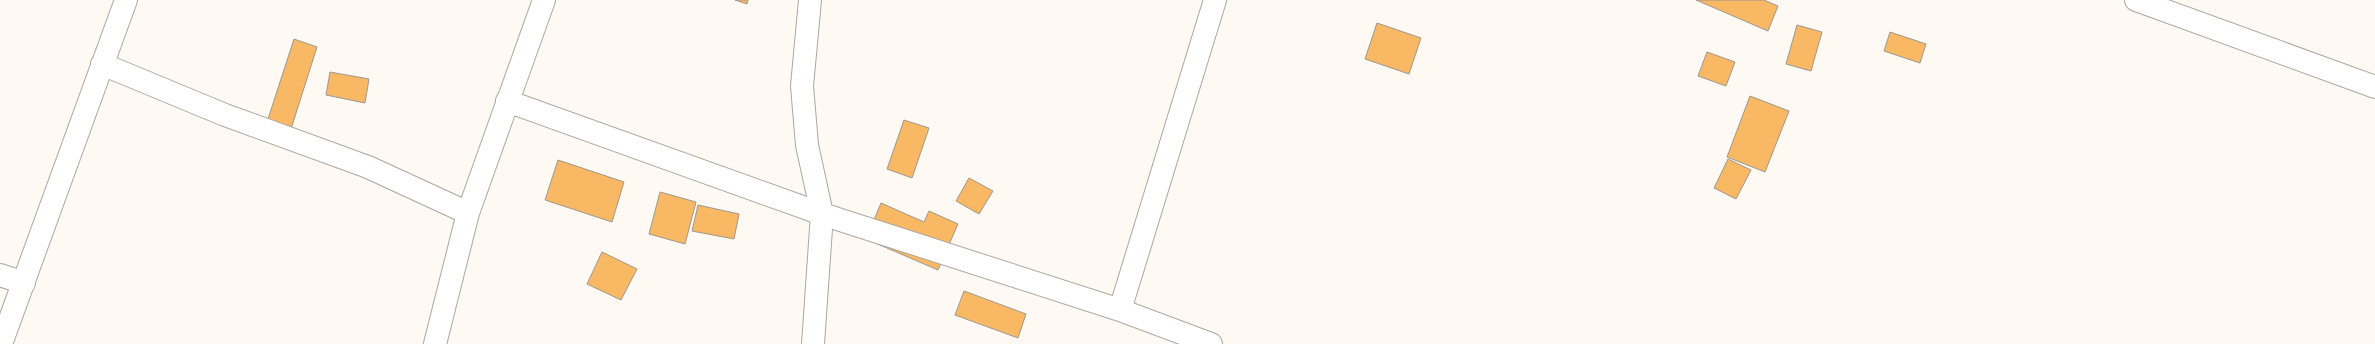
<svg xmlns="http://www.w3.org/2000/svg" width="2375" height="344" font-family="'Alegreya Sans',sans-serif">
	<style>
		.building { fill: #f9b863; stroke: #9e9891 }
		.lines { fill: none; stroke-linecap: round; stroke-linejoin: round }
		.street-casing { stroke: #aea7a0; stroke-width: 24 }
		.street { stroke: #fff; stroke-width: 22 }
	</style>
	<rect width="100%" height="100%" fill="#fef9f2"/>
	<path class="building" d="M735 0H748L747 4Z
		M1696 0H1764L1778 6 1768 31Z
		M1377 23 1421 38 1409 74 1365 59Z
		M1797 25 1822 32 1811 71 1786 64Z
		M1890 32 1926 44 1920 63 1884 51Z
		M294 39 317 47 291 129 267 122Z
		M1707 52 1735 62 1726 86 1698 76Z
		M330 72 369 79 365 103 326 95Z
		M1750 96 1789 111 1765 172 1727 157Z
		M904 120 929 128 912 178 887 169Z
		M1728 159 1751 170 1736 199 1714 188Z
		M558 160 624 182 612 222 545 200Z
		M969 178 993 191 979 214 956 201Z
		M660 192 696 202 685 244 649 234Z
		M881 203 924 222 929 211 958 224 938 270 866 239Z
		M698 205 739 214 734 239 692 231Z
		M602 252 637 269 621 300 587 284Z
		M964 291 1026 314 1018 338 955 315Z"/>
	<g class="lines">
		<g class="street-casing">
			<path id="street" d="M810 0 802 86 807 145 822 214 813 344
				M2136 0 2375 87
				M102 64 225 115 368 167 468 213
				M507 101 822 214 1120 310 1211 344
				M0 275 24 283
				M1120 310 1215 0
				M1 344 126 0
				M435 344 468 213 544 0"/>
		</g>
		<use href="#street" class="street"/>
	</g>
</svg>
